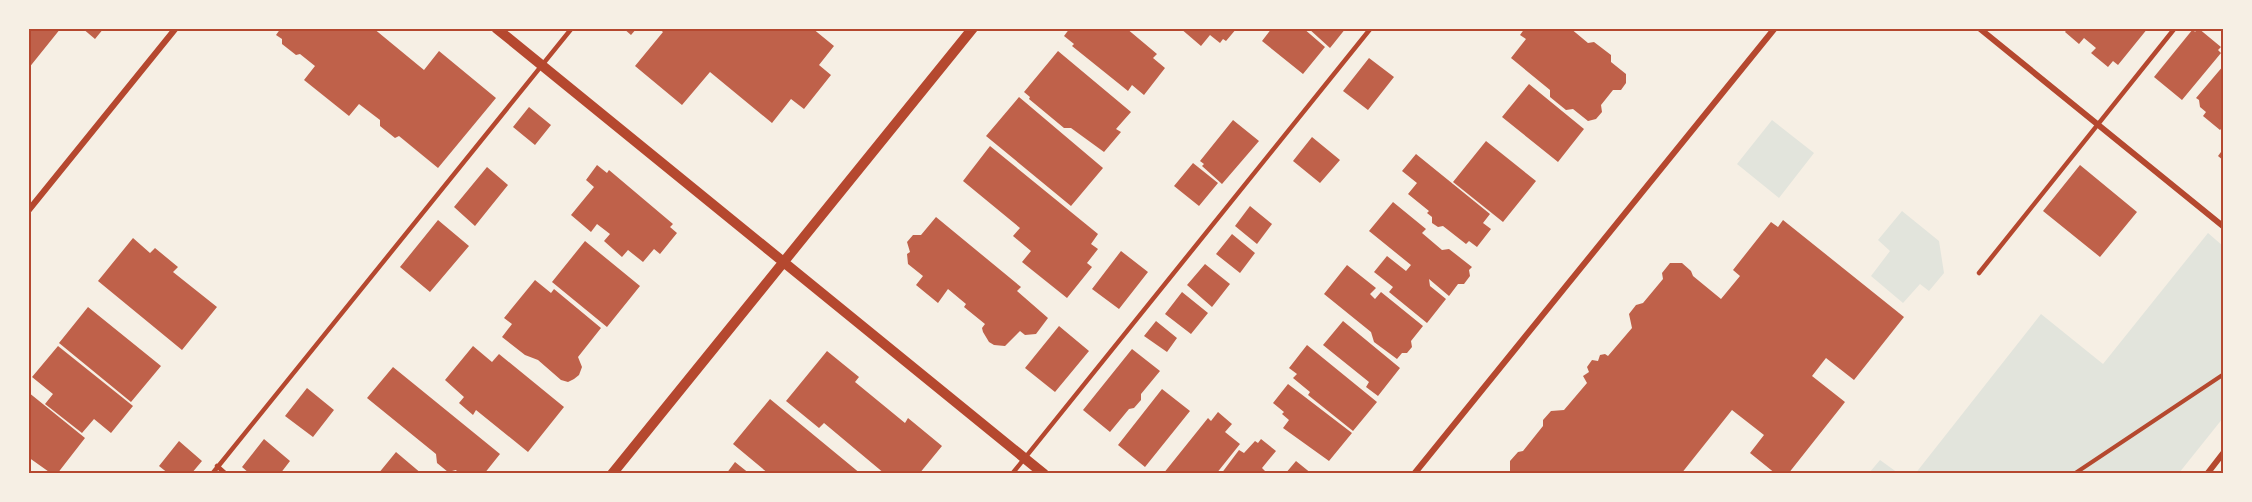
<svg xmlns="http://www.w3.org/2000/svg" width="2252" height="502" font-family="'Alegreya Sans',sans-serif">
	<style>
		.green { fill: #e2e4dc }
		.building { fill: #bf614a }
		.lines { fill: none; stroke-linecap: round; stroke-linejoin: round }
		.path { stroke: #b5482f; stroke-width: 4 }
		.service { stroke: #b5482f; stroke-width: 4.5 }
		.minor { stroke: #b5482f; stroke-width: 6 }
		.tertiary { stroke: #b5482f; stroke-width: 10 }
		.neatline { fill: none; stroke: #b5482f; stroke-width: 2 }
	</style>
	<rect width="100%" height="100%" fill="#f6efe4"/>
	<path class="green" d="M1772 120 1814 153 1779 198 1737 164Z
		M1902 211 1939 241 1944 273 1929 291 1920 284 1903 303 1871 276 1890 251 1878 240Z
		M2208 233 2223 246V418L2179 473 1915 474 2041 314 2103 364Z
		M1880 460 1898 473H1869Z"/>
	<path class="building" d="M28 28H61L28 69Z
		M82 28H104L95 39Z
		M281 28H373L424 70 439 51 496 98 438 168 399 136 395 138 380 126V120L359 104 349 116 304 80 315 66 300 54 296 55 282 44V39L276 35Z
		M623 28H637L631 35Z
		M658 28H812L834 46 819 65 831 75 804 109 791 99 772 123 710 72 682 105 635 66 663 32Z
		M1070 28H1126L1157 54 1153 58 1165 68 1144 95 1132 85 1128 91 1072 46 1074 44 1064 36Z
		M1180 28H1237L1226 41 1223 39 1220 43 1210 35 1201 46Z
		M1272 28H1303L1325 47 1303 74 1262 41Z
		M1308 28H1346L1330 48Z
		M1525 28H1570L1588 43 1594 42 1611 55V62L1626 74V83L1621 90H1613L1601 105 1602 112 1596 119 1588 121 1573 109 1566 110 1550 97V90L1511 58 1526 39 1520 35Z
		M2068 28H2148L2118 65 2113 61 2108 67 2091 53 2096 48 2084 38 2079 44 2065 32Z
		M2198 28 2221 47 2218 50 2221 53 2182 100 2154 77 2193 29 2195 32Z
		M1058 51 1131 112 1116 129 1121 132 1104 152 1071 128H1064L1029 99 1030 97 1024 92Z
		M1369 58 1394 77 1368 110 1343 91Z
		M2224 65V126L2220 130 2203 116 2206 112 2200 107 2199 100 2196 98Z
		M1529 84 1584 129 1558 162 1502 117Z
		M1019 97 1103 168 1071 206 986 136Z
		M529 107 551 125 535 145 513 127Z
		M1233 120 1259 141 1222 184 1202 166 1204 164 1200 161Z
		M1312 137 1340 160 1320 183 1293 161Z
		M1486 141 1536 181 1503 222 1453 182Z
		M990 146 1098 234 1091 244 1098 249 1087 263 1092 267 1067 298 1022 262 1031 251 1013 236 1020 228 963 181Z
		M2224 148V161L2218 156Z
		M1416 154 1490 214 1483 223 1491 229 1477 247 1469 241 1466 244 1443 226 1438 227 1432 223V217L1427 213 1429 211 1408 194 1417 183 1402 171Z
		M1193 163 1218 183 1199 206 1174 186Z
		M597 165 607 173 609 170 673 224 670 227 677 233 660 254 654 249 643 262 628 250 622 257 604 241 610 234 597 224 591 232 571 215 594 187 586 180Z
		M2080 165 2137 212 2100 257 2043 211Z
		M487 167 508 185 475 226 454 207Z
		M1393 202 1426 229 1422 233 1442 250 1449 249 1472 267 1469 270 1470 276 1464 284H1458L1449 296 1429 279 1430 286 1446 299 1427 323 1389 292 1393 287 1374 272 1387 256 1406 271 1411 265 1369 231Z
		M1250 206 1272 224 1257 244 1235 226Z
		M936 217 1021 287 1017 291 1048 318 1036 334 1025 335 1020 331 1005 346 994 345 989 342 983 332 982 328 985 324 964 307 966 304 948 289 938 303 916 285 923 276 908 264 907 254 910 252 907 242 913 235H921Z
		M438 220 469 246 430 292 400 267Z
		M1783 220 1904 317 1854 380 1826 358 1812 376 1845 402 1788 474H1776L1750 453 1764 435 1732 410 1681 474 1510 472V461L1518 452 1523 451 1543 426V420L1551 411 1564 410 1587 383 1583 376 1589 372 1587 367 1592 360 1598 361 1600 355 1605 354 1608 356 1632 328 1629 314 1636 305 1643 303 1663 279 1662 273 1670 263H1682L1691 271 1693 276 1721 299 1740 276 1733 270 1771 222 1778 227Z
		M1232 234 1255 253 1240 273 1216 254Z
		M133 238 150 253 155 248 178 267 173 272 217 307 182 350 98 281Z
		M585 241 640 286 607 327 552 282Z
		M1121 251 1148 272 1119 309 1092 289Z
		M1205 264 1230 284 1212 307 1187 285Z
		M1347 265 1376 288 1370 294 1375 299 1381 292 1423 326 1411 341 1412 347 1407 353H1402L1397 359 1374 342 1371 332 1324 294Z
		M535 280 551 293 554 289 601 328 578 357 582 367 579 375 574 379 568 382 561 380 538 360 525 355 502 337 512 324 504 318Z
		M1182 292 1208 313 1191 334 1165 314Z
		M88 307 161 366 131 402 59 343Z
		M1156 321 1177 338 1167 352 1144 336Z
		M1343 321 1400 368 1378 396 1366 387 1369 382 1323 345Z
		M1059 326 1089 351 1055 392 1025 368Z
		M1307 345 1377 402 1353 431 1308 395 1310 392 1293 378 1297 374 1289 368Z
		M58 346 133 406 111 433 94 419 82 433 45 404 53 394 32 377Z
		M473 346 492 362 499 354 564 407 528 452 476 410 473 415 459 403 464 397 445 380Z
		M1132 349 1160 371 1141 394V400L1134 408 1129 409 1110 432 1083 410Z
		M827 351 859 377 855 382 905 423 908 418 942 446 919 474H885L824 423 819 428 786 401Z
		M393 367 500 454 484 474H459L456 470 448 472 437 463 436 454 367 398Z
		M1288 384 1352 433 1329 461 1283 428 1289 420 1282 414 1284 412 1273 403Z
		M307 388 334 410 313 437 285 416Z
		M1162 389 1190 411 1145 467 1118 445Z
		M28 392 85 438 57 474H52L28 457Z
		M770 399 861 474H769L733 444Z
		M1218 412 1232 424 1225 432 1240 444 1216 474H1163L1208 418 1211 421Z
		M264 439 290 461 280 474H250L242 467Z
		M1261 439 1276 451 1262 468 1266 472 1264 474H1221L1239 450 1244 453 1255 441 1258 443Z
		M179 441 202 461 191 474H169L159 466Z
		M396 452 422 474H378Z
		M1296 461 1312 474H1285Z
		M735 462 750 474H726Z"/>
	<g class="lines">
		<path class="path" d="M2074 474 2224 374"/>
		<path class="service" d="M1979 273 2175 28
			M217 466 226 474
			M212 474 572 28
			M1012 474 1371 28"/>
		<path class="minor" d="M1979 28 2224 227
			M28 211 176 28
			M1414 474 1775 28
			M2207 474 2224 452"/>
		<path class="tertiary" d="M496 28 1044 474
			M612 474 973 28"/>
	</g>
	<rect width="2252" height="502" fill="none" stroke="#f6efe4" stroke-width="60"/>
	<rect x="30" y="30" width="2192" height="442" class="neatline"/>
</svg>
